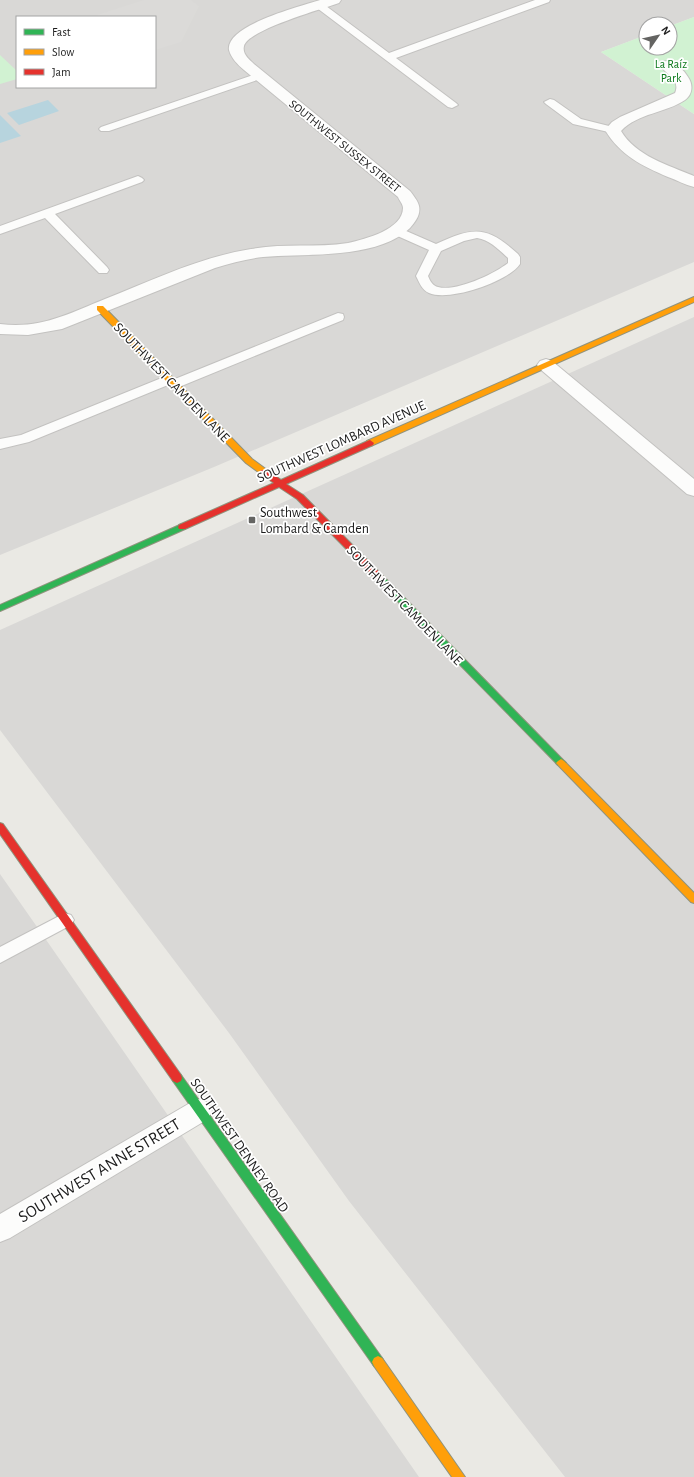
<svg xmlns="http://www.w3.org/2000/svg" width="694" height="1477" font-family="'Alegreya Sans',sans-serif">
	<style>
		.residential { fill: #d9d8d6; fill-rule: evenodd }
		.park { fill: #d1f2d2 }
		.parking { fill: #dbdad8 }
		.water { fill: #b7d4de }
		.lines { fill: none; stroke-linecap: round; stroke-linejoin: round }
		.lane-casing { stroke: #c3c2c0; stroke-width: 2 }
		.street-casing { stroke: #c3c2c0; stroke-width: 2 }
		.fast-casing { stroke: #90937d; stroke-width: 2 }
		.slow-casing { stroke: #90937d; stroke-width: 2 }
		.jam-casing { stroke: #90937d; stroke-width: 2 }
		.lane { fill: #fcfcfb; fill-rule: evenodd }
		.street { fill: #fcfcfb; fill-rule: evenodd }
		.fast { fill: #30b455; fill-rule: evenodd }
		.slow { fill: #ff9f0a; fill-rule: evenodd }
		.jam { fill: #e5322d; fill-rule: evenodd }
		.poi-dot { fill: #646462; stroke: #fff; stroke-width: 1.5 }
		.labels { text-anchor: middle; stroke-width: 3.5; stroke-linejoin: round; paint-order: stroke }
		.far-park-label { font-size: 12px; fill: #0b781a; stroke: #fff }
		.far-street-label { font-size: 12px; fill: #1c1c1c; stroke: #fff }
		.street-label { font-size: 14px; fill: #1c1c1c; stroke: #fff }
		.poi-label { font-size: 14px; fill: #1c1c1c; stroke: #fff; text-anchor: start }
		.near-street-label { font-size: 17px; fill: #1c1c1c; stroke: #fff }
	</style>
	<rect width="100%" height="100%" fill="#eae9e4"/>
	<path class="residential" d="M0 0H694V17L670 26V24H646V35L601 52 694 114V262L214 467 0 555ZM17 17H155V87H17Z
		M694 317V1477H565L349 1201 229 1033 0 730V630Z
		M0 874 49 944 419 1477H0Z"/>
	<path class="park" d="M694 17V114L601 52 646 35V48H670V26Z
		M0 55 17 71V79L0 84Z"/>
	<path class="parking" d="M144 0H191L199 6 181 42 155 50V17H99L97 15Z"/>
	<path class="water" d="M48 100 59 111 19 125 7 113Z
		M0 115 21 136 0 143Z"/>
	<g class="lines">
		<g class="lane-casing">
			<path id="lane" d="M535 0H550L549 2 396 58 456 103 458 105 452 108 448 107 313 5 314 3H322L389 53Z
				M259 73 263 74 264 76 263 78 109 131H101L99 129 101 127Z
				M550 99 554 100 581 119 617 128 619 130 617 132 613 133 573 124 546 104 544 102Z
				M138 176 142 178 144 180 142 182 55 214 107 267 109 270 107 273H99L45 218 0 234V226Z
				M397 227 436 244C474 227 486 225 518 254L520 257V264C508 282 449 302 429 293 422 290 419 282 416 276L429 250 393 234 391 231 393 228ZM477 238C490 240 499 250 508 258V263C494 274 456 292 438 287 433 286 430 281 428 276L441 251 464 241Z
				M338 313 343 314 344 317 343 320 179 387 174 388 168 385 29 442 0 449V439L21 435 164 377 169 376 175 379Z
				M65 913 71 915 74 920 71 925 0 963V947Z"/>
		</g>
		<g class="street-casing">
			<path id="street" d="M320 0H341L339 3C322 9 248 30 244 46 242 54 249 59 254 64L410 191C413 195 418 201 419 206 421 215 415 222 410 228 377 260 306 253 263 257 246 259 231 263 215 268L62 329 28 335 0 334V324C41 329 68 314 105 299 153 280 200 257 251 249 283 243 316 248 348 243 366 239 403 229 403 208 403 204 399 200 398 197L244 70C238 65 231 58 229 50 225 25 302 6 320 0Z
				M667 61C676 63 684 70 688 77 693 84 693 94 685 100 666 113 638 113 621 131 636 156 668 165 694 176V187C685 185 677 180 668 177 642 166 620 155 605 130L612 122 620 117 675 93C681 79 666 75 660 65L662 62Z
				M546 359 552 361 694 479V496L687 494 540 369 537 365 540 361Z
				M199 1099 208 1103 212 1111 208 1119 10 1238 0 1242V1214L190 1103Z"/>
		</g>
		<g class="fast-casing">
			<path id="fast" d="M182 524 186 527 185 529 0 611V605Z
				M381 576 384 577 564 761 566 763 564 765H558L378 581 377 579Z
				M177 1073 181 1075 382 1358 384 1362 382 1366 378 1368 374 1366 173 1081 172 1078 173 1075Z"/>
		</g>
		<g class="slow-casing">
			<path id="slow" d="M694 297V302L373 445 370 446 366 443 367 441Z
				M97 306H103L252 459 267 470 268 472 267 474H261L246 463 97 310Z
				M561 759 564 761 694 893V903L691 902 558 765 556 763 558 761Z
				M378 1356 382 1358 465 1477H452L374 1366 372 1362 374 1358Z"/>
		</g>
		<g class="jam-casing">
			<path id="jam" d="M370 440 374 443 373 445 286 484 303 495 384 577 385 579 384 581H378L297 499 279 487 185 529H179L178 527 179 525 274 483 261 474 260 472 261 470H267L281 480Z
				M0 823 3 824 181 1075 182 1078 181 1081 177 1083 173 1081 0 834Z"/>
		</g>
		<use href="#lane" class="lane"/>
		<use href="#street" class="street"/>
		<use href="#fast" class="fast"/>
		<use href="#slow" class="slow"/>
		<use href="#jam" class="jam"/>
	</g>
	<rect class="poi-dot" x="248" y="516" width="8" height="8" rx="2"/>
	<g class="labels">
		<g class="far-park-label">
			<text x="671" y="68">La Raíz<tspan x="671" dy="14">Park</tspan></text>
		</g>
		<g class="far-street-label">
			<text transform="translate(345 146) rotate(39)" y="4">SOUTHWEST SUSSEX STREET</text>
		</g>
		<g class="street-label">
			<text transform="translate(172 382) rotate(46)" y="5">SOUTHWEST CAMDEN LANE</text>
			<text transform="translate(341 441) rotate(-24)" y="5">SOUTHWEST LOMBARD AVENUE</text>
			<text transform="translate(405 605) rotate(46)" y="5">SOUTHWEST CAMDEN LANE</text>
			<text transform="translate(240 1145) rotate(55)" y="5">SOUTHWEST DENNEY ROAD</text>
		</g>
		<g class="poi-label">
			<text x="260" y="517">Southwest<tspan x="260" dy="16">Lombard &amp; Camden</tspan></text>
		</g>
		<g class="near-street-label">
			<text transform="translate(99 1170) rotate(-31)" y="6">SOUTHWEST ANNE STREET</text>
		</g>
	</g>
	<rect x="16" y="16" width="140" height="72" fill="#ffffff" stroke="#a4a4a4"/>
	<rect x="24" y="29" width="20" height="6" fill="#30b455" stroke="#a4a4a4"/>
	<text x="52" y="36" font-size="12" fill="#1c1c1c">Fast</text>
	<rect x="24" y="49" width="20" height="6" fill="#ff9f0a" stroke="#a4a4a4"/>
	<text x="52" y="56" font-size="12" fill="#1c1c1c">Slow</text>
	<rect x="24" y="69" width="20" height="6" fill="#e5322d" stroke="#a4a4a4"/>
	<text x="52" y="76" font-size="12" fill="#1c1c1c">Jam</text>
	<g transform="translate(658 36) rotate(56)"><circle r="19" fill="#ffffff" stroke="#a4a4a4"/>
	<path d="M0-3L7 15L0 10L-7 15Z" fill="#646462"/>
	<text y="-6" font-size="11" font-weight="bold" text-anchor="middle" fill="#1c1c1c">N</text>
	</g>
</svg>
